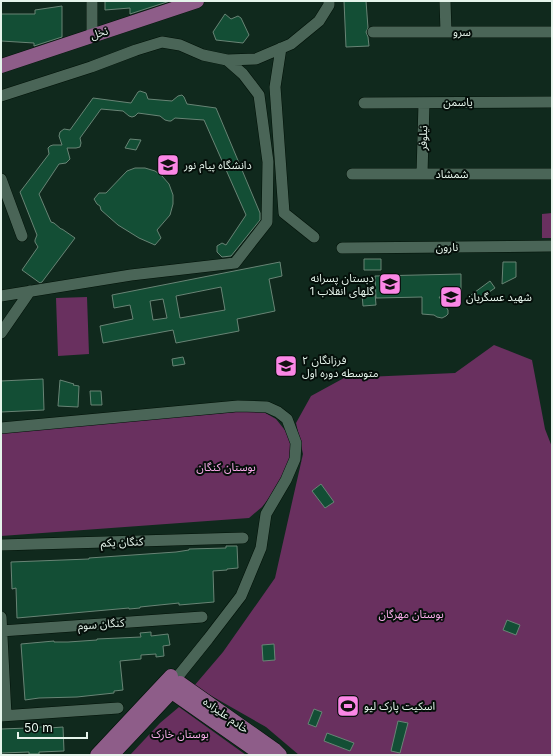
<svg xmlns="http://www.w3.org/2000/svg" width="553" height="756" font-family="Inter,'Noto Sans Arabic',sans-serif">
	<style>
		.green { fill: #69305f }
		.building { fill: #134e35; stroke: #688475; fill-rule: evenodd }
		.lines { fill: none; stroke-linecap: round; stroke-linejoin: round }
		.minor-casing { stroke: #001107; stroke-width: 12 }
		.major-casing { stroke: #001107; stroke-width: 15 }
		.minor { stroke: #4a6557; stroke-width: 11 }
		.major { stroke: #8e5d89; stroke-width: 14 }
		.labels { text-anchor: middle; stroke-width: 4; stroke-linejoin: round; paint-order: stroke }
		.street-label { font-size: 11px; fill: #e5f4eb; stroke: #050f0a }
		.poi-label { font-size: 11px; fill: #e5f4eb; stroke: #050f0a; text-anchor: start }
		.park-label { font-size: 11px; fill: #faabea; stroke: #050f0a }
	</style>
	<rect width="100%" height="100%" fill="#10291d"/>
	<path class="green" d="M552 213V238H542V214Z
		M87 297 89 354 58 356 56 298Z
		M494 345 532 360 545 429 552 447V755H299L266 727 194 686 223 652 275 578 293 498 303 454 296 423 311 396 344 378 455 373Z
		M260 410 276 419 288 434 293 449 290 463 273 493 262 507 249 518 1 536V432Z
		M179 707 246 755H130L160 723Z"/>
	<path class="building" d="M105 1H170L130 14V8L105 10Z
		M344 1H366L368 28 366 32 368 37 369 46 346 47Z
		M62 6V37L34 46V43L1 41V14H35V10Z
		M225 14 231 19 238 16 241 18 249 35 243 43 216 40 213 32Z
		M140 91 146 93 148 99 172 101 178 96 182 95 184 97 187 104 216 108 260 213V220L231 256 222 257 217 252V246L222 243 226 245 246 215 204 120 175 118 171 121H169L165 120 160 116 138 113 135 116 132 117 129 116 123 111 101 109 80 138 81 143 80 147 76 148H67L70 159 66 163 59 164 39 194 51 222 54 223 61 229H62L75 238 42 282 40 283 22 270 38 247 35 242V240L37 235 20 192 49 154 48 148 50 146 53 145H62L59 136 60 132 64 129 70 130 93 98 131 103 138 92Z
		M130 139 141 140 136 150 125 148Z
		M135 168H145L155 171 162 176 169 184 173 195V204L170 215 157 230 161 238 155 245 139 238 118 225 101 210 100 206 97 204 94 199 99 193H106L127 171Z
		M364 259H381V270H364Z
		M280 262 282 276 269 279 275 311 237 319 239 331 176 343 173 330 103 343 100 326 133 319 130 305 114 308 112 295ZM221 287 225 310 180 318 176 296ZM163 299 167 318 153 320 150 301Z
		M503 262H516V277L502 284Z
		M461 274V297H439L448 310V314L446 316 442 318 437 317 434 315 422 314V297L376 298 375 276Z
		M490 281 495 288 476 301 471 295Z
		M375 293 376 305 363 306 362 294Z
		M183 357 185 364 173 366 172 359Z
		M43 379 44 410 1 412V381Z
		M60 380 74 384 73 385 79 386 78 407 58 406Z
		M90 391H101L102 405H91Z
		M321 484 334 502 325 508 312 491Z
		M226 546H237L238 568 227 569V570L213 571 214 602 179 605V603L140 607V608L129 609V608L17 618 16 588 12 589 11 562 89 559V558L176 552 189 550V549L226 548Z
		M507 620 520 625 516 635 503 630Z
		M151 632V636L168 634 170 645 163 646 164 656 156 657V654L141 655V659L120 661 123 690 114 691V693L77 697 39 698 25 700 21 644 54 641V642H68L97 640V639L141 637 140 633Z
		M274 644 275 660 263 661 262 645Z
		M314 709 322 712 316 727 308 724Z
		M398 721 408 723 400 753 391 751Z
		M28 727H49V728L63 727 64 751 39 752V754H29V752L1 753V729L28 728Z
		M327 733 354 743 350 751 324 741Z"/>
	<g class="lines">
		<g class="minor-casing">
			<path id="minor" d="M445 1 446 32
				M373 32H552
				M92 36V1
				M281 48 275 87 284 213 314 237
				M1 96 91 67 136 50 162 42 180 45 203 55 227 60 256 59 291 44 319 21 329 5V1
				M364 103 552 102
				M352 174H552
				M422 174 424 103
				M1 179 22 236
				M342 248 552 246
				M1 296 131 275 235 263 267 222 268 162 259 95 243 74 227 60
				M1 333 30 291
				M1 428 238 406 267 407 278 412 287 419 296 443 295 459 286 480 266 514 261 548 241 596 208 639 175 680
				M1 545 243 538
				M1 617 6 715
				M1 631 202 617
				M1 716 118 708"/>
		</g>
		<g class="major-casing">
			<path id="major" d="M1 66 197 1
				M164 685 172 692 262 755
				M97 755 171 676
				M112 755 180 683 275 750 280 755"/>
		</g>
		<use href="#minor" class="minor"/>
		<use href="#major" class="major"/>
	</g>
	<defs>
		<g id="university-square" transform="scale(1.15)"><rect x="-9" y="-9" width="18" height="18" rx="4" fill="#fb87e6" stroke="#050f0a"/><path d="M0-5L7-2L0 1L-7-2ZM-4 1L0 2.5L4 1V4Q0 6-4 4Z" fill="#111"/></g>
		<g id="school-square" transform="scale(1.15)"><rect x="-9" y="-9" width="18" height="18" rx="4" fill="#fb87e6" stroke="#050f0a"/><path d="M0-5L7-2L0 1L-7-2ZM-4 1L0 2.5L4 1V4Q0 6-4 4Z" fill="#111"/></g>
		<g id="stadium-square" transform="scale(1.15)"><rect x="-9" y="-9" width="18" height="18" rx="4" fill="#fb87e6" stroke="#050f0a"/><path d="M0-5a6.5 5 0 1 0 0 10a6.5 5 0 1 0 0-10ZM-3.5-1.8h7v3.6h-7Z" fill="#111"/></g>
	</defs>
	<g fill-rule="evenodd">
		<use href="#university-square" x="168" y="165"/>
		<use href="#school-square" x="390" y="284"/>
		<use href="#school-square" x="451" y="297"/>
		<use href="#school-square" x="286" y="366"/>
		<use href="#stadium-square" x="348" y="706"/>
	</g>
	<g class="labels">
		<g class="street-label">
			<text x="462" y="36">سرو</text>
			<text transform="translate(99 33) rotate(-18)" y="4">نخل</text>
			<text x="458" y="106">یاسمن</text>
			<text transform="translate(423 138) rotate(-89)" y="4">نیلوفر</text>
			<text x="452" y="178">شمشاد</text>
			<text x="447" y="251">نارون</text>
			<text transform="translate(122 542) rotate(-2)" y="4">کنگان یکم</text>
			<text transform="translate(101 624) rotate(-4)" y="4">کنگان سوم</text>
			<text transform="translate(226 715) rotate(35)" y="4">خادم علیزاده</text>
		</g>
		<g class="poi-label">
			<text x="184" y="169">دانشگاه پیام نور</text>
			<text x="374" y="282" text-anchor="end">دبستان پسرانه<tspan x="374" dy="13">گلهای انقلاب 1</tspan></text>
			<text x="466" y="301">شهید عسگریان</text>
			<text x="302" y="364">فرزانگان ۲<tspan x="302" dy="13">متوسطه دوره اول</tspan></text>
			<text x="364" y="710">اسکیت پارک لیو</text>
		</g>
		<g class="park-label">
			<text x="226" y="471">بوستان کنگان</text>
			<text x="411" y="618">بوستان مهرگان</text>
			<text x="180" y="738">بوستان خارک</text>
		</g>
	</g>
	<rect width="553" height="756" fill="none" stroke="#e5f4eb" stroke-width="4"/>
	<path d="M18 732v6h69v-6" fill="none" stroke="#e5f4eb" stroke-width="2"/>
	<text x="24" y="732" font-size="12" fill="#e5f4eb" stroke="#050f0a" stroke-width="3" paint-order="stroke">50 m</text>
</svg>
